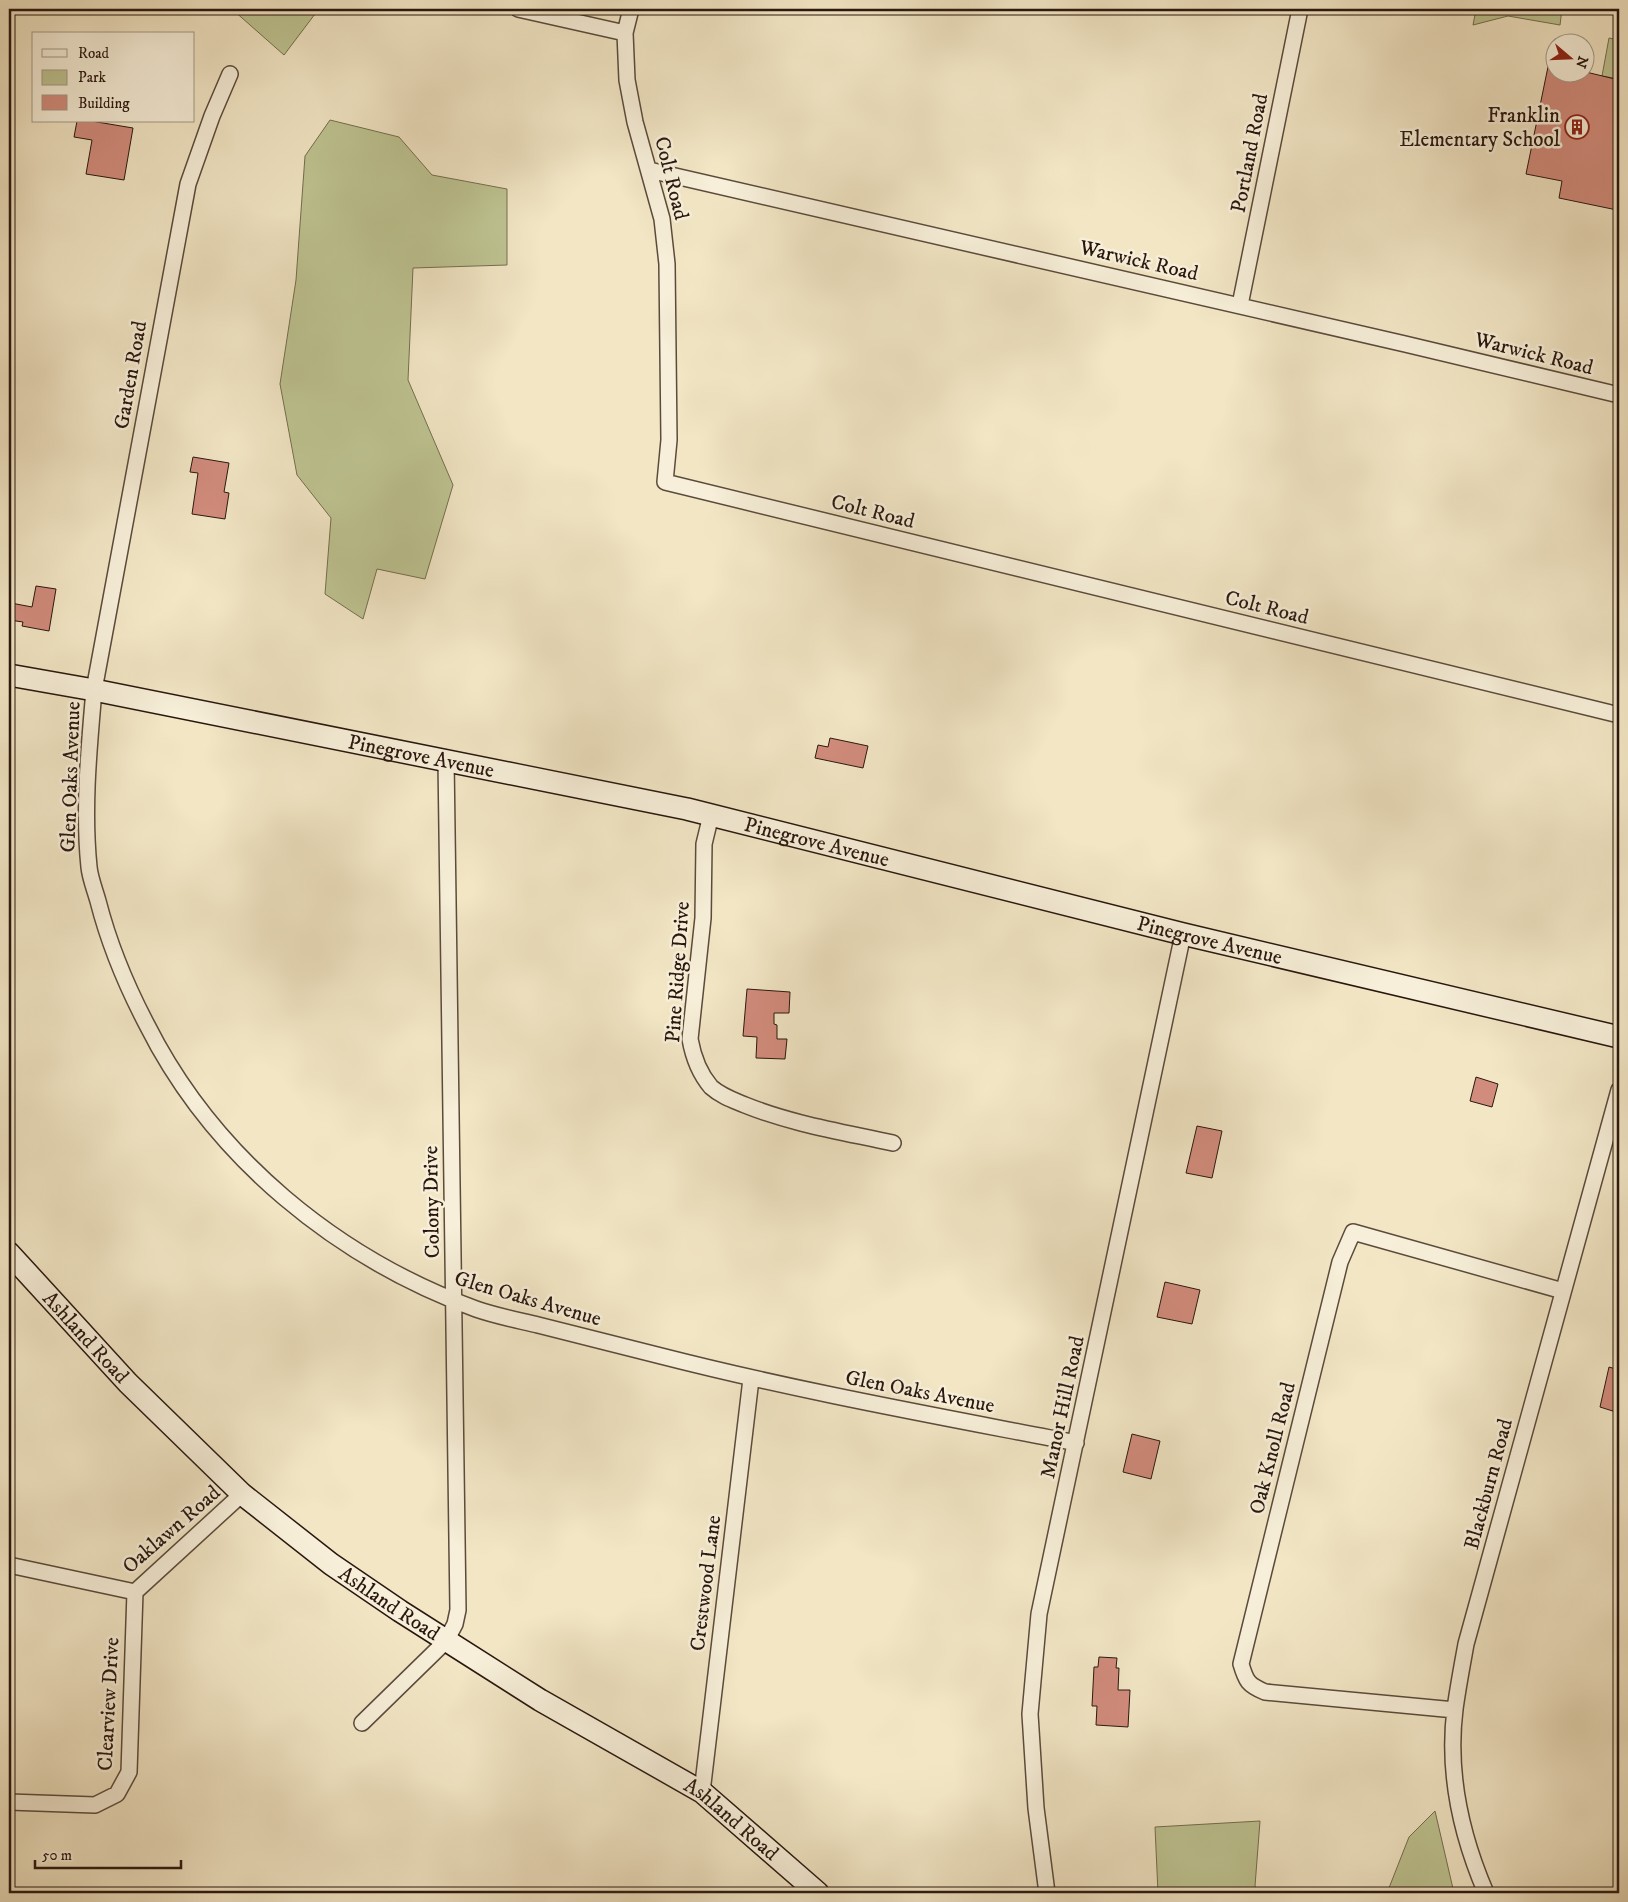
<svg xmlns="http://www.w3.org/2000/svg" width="1628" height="1902" font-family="'IM FELL DW Pica',serif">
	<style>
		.green { fill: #bec492; stroke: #746e50 }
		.building { fill: #d28c7d; stroke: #29170f }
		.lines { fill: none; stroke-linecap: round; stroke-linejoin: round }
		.street-casing { stroke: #5b4b3c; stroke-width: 18 }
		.secondary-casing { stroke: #29170f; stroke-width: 24 }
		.street { stroke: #f7efd9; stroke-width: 15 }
		.secondary { stroke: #f7efd9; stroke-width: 21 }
		.labels { text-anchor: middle; stroke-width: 5; stroke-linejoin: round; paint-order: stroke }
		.poi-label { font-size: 21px; fill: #29170f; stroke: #f7efd9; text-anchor: end }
		.street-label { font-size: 21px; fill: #29170f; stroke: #f7efd9 }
	</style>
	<rect width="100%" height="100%" fill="#f2e6c5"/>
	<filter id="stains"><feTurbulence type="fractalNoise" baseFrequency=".004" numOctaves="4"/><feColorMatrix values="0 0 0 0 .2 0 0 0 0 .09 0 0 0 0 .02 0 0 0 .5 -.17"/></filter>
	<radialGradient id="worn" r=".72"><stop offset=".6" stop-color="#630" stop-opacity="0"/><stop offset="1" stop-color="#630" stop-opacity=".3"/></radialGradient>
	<path class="green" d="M234 9H310L315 14 284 55 233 10Z
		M1476 9H1562L1560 25 1508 16 1473 25Z
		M1609 38 1619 40V79L1602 76Z
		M330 120 399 137 432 175 507 189V265L413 268 408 380 453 485 425 579 377 569 363 619 325 594 331 518 297 475 280 384 296 280 305 156Z
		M1435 1811 1454 1893H1387L1409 1837Z
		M1260 1821 1255 1886 1259 1893H1158L1155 1827Z
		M9 1887 88 1893H9Z"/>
	<path class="building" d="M1550 57 1556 58V72H1586L1619 80V201L1617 210 1559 198 1562 181 1526 174Z
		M77 121H91L133 128 124 180 86 174 92 140 74 137Z
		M193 457 229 463 224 492 229 493 225 519 192 514 198 473 190 472Z
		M36 586 56 589 49 631 22 626 23 622 9 620 11 603 32 607Z
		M830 738 868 746 863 768 815 758 818 745 828 747Z
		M747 989 790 992 789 1013H774V1024L777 1025V1039H787L785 1059 756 1058 757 1037 743 1036Z
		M1476 1077 1498 1084 1492 1107 1470 1101Z
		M1197 1126 1222 1131 1212 1178 1186 1173Z
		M1165 1282 1200 1290 1192 1324 1157 1317Z
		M1609 1367 1619 1370V1413L1600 1407Z
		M1132 1434 1160 1441 1151 1479 1123 1472Z
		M1099 1657 1117 1658 1116 1668H1119L1118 1690H1130L1128 1727 1096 1725 1097 1706H1092L1094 1667H1098Z"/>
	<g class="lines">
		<g class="street-casing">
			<path id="street" d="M518 9 625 33
				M631 9 625 33 627 80 635 122 662 219 667 264 669 440 665 482 1619 715
				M230 74 212 116 188 184 94 690C89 748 83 808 89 867 90 878 95 890 98 901 109 944 126 985 147 1025 214 1158 337 1258 476 1309 496 1316 517 1320 538 1325 579 1335 620 1346 661 1356 798 1391 937 1416 1076 1443
				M649 170 1405 344 1619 395
				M1240 305 1300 9
				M711 815 704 844 703 918 690 1039C693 1056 699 1073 711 1087 721 1096 733 1100 745 1105 792 1124 843 1132 893 1143
				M9 1565 135 1592
				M135 1592 242 1494
				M1455 1710 1265 1692C1248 1685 1246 1681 1241 1664L1340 1262 1353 1232 1563 1291
				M362 1723 446 1641 455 1624 458 1610 446 760
				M702 1792 751 1379
				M9 1802 95 1805 117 1794 129 1772 135 1592
				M1047 1893 1036 1808 1030 1714 1039 1614 1183 934
				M1486 1893C1461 1835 1447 1773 1455 1709 1458 1687 1462 1666 1466 1644L1619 1090"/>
		</g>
		<g class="secondary-casing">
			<g id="secondary">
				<path id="s1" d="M9 675 94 690 687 809 1183 934 1619 1037"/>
				<path id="s2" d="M9 1253 128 1383 242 1494 331 1564 400 1611 540 1700 702 1792 818 1893"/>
			</g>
		</g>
		<use href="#street" class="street"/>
		<use href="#secondary" class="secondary"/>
	</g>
	<defs>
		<g id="building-ring" transform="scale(1.25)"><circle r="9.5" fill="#f7efd9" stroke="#8f2418" stroke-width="1.5"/><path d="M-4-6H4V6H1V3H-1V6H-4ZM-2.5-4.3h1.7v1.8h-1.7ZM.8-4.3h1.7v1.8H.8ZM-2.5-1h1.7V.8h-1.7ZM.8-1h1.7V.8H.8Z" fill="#8f2418"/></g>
	</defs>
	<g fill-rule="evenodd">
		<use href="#building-ring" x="1577" y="127"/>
	</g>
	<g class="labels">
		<g class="poi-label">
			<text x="1560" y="122">Franklin<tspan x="1560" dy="24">Elementary School</tspan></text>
		</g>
		<g class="street-label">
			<text transform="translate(1249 153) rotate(-79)" y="7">Portland Road</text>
			<text transform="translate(672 178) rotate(76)" y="7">Colt Road</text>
			<text transform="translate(1139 260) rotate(13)" y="7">Warwick Road</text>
			<text transform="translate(1534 353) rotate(14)" y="7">Warwick Road</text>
			<text transform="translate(130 375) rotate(-80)" y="7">Garden Road</text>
			<text transform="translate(873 511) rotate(14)" y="7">Colt Road</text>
			<text transform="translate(1267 607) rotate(14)" y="7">Colt Road</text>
			<text dy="7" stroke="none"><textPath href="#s1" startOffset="420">Pinegrove Avenue</textPath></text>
			<text transform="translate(70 777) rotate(-88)" y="7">Glen Oaks Avenue</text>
			<text dy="7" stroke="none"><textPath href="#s1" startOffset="825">Pinegrove Avenue</textPath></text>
			<text dy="7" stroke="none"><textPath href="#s1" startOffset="1230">Pinegrove Avenue</textPath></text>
			<text transform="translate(677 972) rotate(-86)" y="7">Pine Ridge Drive</text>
			<text transform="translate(431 1202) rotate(-91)" y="7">Colony Drive</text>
			<text transform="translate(528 1298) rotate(16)" y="7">Glen Oaks Avenue</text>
			<text dy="7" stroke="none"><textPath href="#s2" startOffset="114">Ashland Road</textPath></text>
			<text transform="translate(920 1391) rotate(11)" y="7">Glen Oaks Avenue</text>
			<text transform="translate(1062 1407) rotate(-78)" y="7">Manor Hill Road</text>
			<text transform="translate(1272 1448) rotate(-76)" y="7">Oak Knoll Road</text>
			<text transform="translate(1488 1484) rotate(-75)" y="7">Blackburn Road</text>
			<text transform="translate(171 1529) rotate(-41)" y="7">Oaklawn Road</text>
			<text transform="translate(705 1583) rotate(-83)" y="7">Crestwood Lane</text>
			<text dy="7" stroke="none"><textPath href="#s2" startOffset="519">Ashland Road</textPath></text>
			<text transform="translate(108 1704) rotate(-87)" y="7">Clearview Drive</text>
			<text dy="7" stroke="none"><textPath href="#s2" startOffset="924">Ashland Road</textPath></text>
		</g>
	</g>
	<rect width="1628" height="1902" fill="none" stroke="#f2e6c5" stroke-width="30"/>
	<rect x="10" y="10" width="1608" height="1882" fill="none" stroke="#29170f" stroke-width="2.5"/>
	<rect x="15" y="15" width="1598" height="1872" fill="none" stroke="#29170f"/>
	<rect x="32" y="32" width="162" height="90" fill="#f7efd9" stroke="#a59988"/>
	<rect x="42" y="49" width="25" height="8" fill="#f7efd9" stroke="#a59988"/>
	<text x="78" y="58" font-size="15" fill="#29170f">Road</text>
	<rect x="42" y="70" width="25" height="15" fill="#bec492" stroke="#a59988"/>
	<text x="78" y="82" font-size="15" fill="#29170f">Park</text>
	<rect x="42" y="95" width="25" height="15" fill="#d28c7d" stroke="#a59988"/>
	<text x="78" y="108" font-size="15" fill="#29170f">Building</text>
	<g transform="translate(1570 58) rotate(109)"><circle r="24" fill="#f7efd9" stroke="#a59988"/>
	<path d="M0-4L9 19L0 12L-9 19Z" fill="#8f2418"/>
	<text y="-8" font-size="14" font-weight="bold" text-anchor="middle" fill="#29170f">N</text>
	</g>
	<path d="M35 1860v8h146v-8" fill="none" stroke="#29170f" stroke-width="2.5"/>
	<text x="42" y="1860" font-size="15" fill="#29170f" stroke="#f7efd9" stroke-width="4" paint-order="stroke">50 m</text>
	<rect width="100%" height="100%" filter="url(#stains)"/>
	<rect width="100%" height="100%" fill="url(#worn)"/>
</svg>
